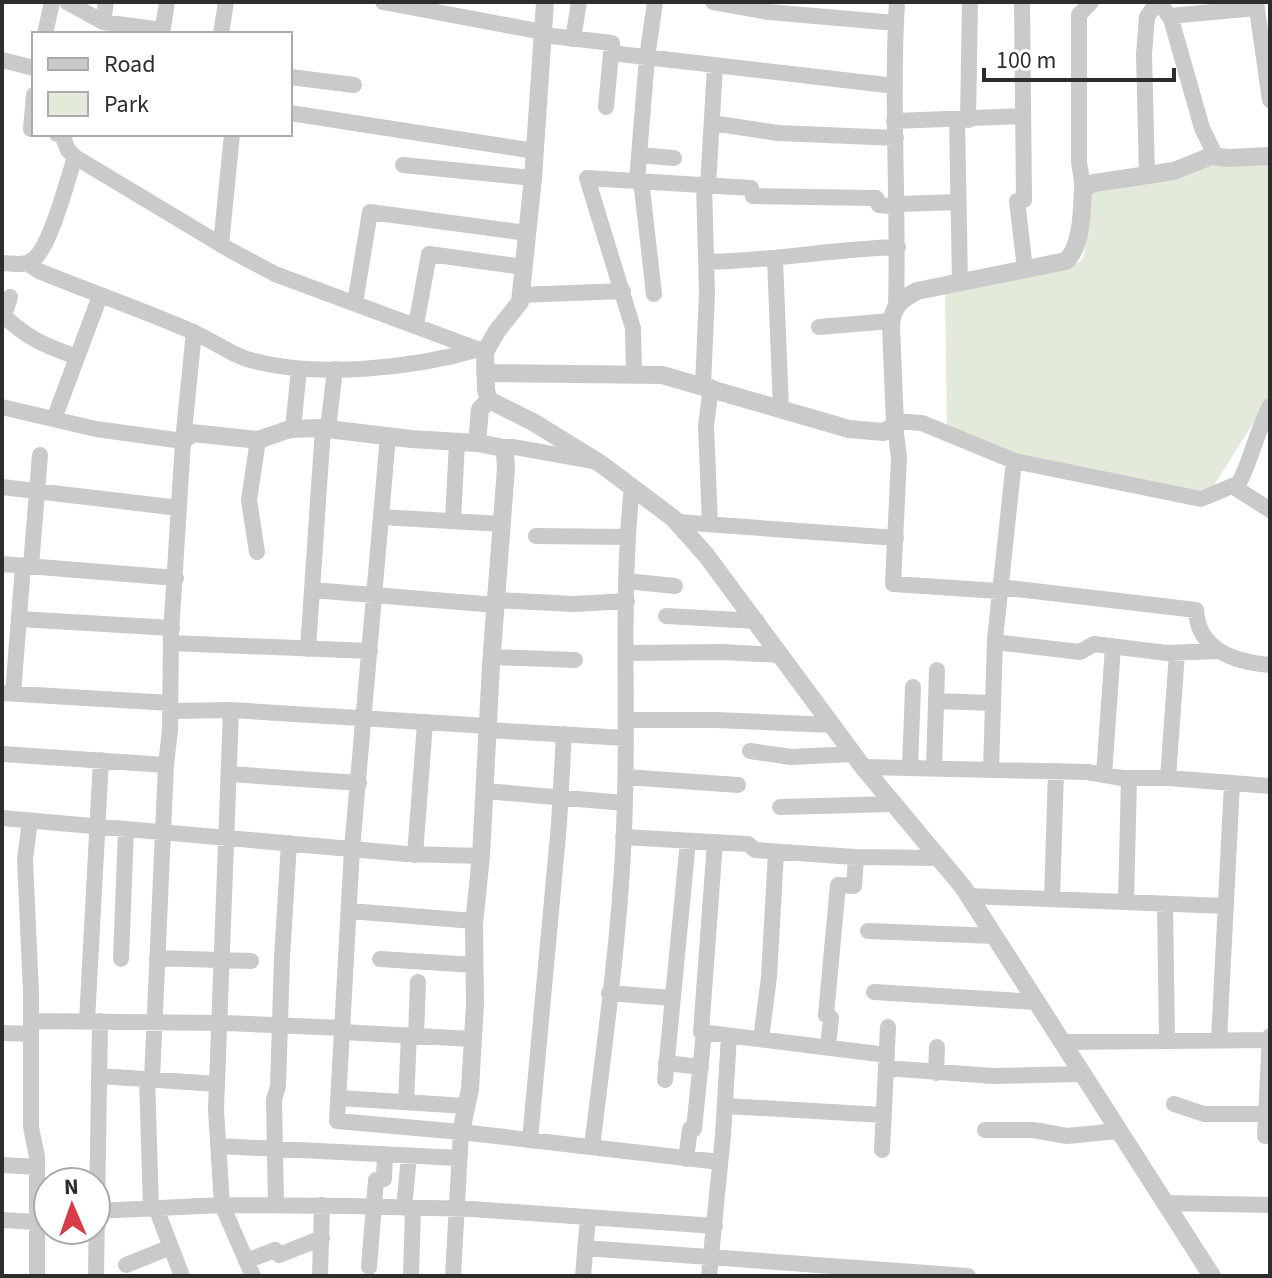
<svg xmlns="http://www.w3.org/2000/svg" width="1272" height="1278" font-family="'Source Sans 3',sans-serif">
	<style>
		.green { fill: #e3e9db }
		.lines { fill: none; stroke-linecap: round; stroke-linejoin: round }
		.minor { stroke: #cacaca; stroke-width: 16 }
		.tertiary { stroke: #cacaca; stroke-width: 18 }
	</style>
	<rect width="100%" height="100%" fill="#fff"/>
	<path class="green" d="M1270 162V403H1266L1214 485 1194 493 1011 455 947 430 945 292 1080 262 1084 256 1091 192 1214 163Z"/>
	<g class="lines">
		<path class="minor" d="M67 2 103 22 162 30
			M383 2 543 32
			M713 2 769 12 896 23
			M1022 2 1024 200 1017 201 1025 269
			M1159 2 1171 19 1202 128 1216 157
			M1256 2 1270 100
			M1169 16 1257 8
			M103 22 106 2
			M45 34 52 2
			M162 34 167 2
			M221 34 226 2
			M543 35 612 43 606 107
			M573 39 579 2
			M611 53 895 86
			M2 60 34 68
			M290 77 354 85
			M34 95 31 129H34
			M290 113 535 151
			M957 120 960 283
			M968 120 970 2
			M894 121 1022 116
			M712 123 778 133 896 138
			M57 134 62 135 68 150 75 157 230 250 275 274 485 352
			M639 155 674 158
			M403 165 533 178
			M1147 176 1144 54 1147 17 1157 2
			M637 180 647 58 655 2
			M641 180 654 294
			M708 186 715 66
			M1083 188 1079 162V15L1091 2
			M898 204 958 202
			M221 245 232 134
			M775 259 781 409
			M706 262C771 261 834 249 898 247
			M2 263C12 263 25 267 34 259 51 245 67 181 75 157
			M27 263 39 271C90 292 143 310 193 332 214 341 232 356 254 361 319 378 415 368 479 349
			M520 295 623 291
			M10 297 4 316C28 339 46 346 77 357
			M355 303 370 212 527 233
			M896 306C899 204 891 103 897 2
			M416 325 429 254 524 267
			M819 327 891 321
			M634 374 633 328 587 178 751 188 753 196 876 198 879 205 898 207
			M703 385 707 293 704 185
			M2 407 96 429 183 441
			M54 419 100 296
			M895 421 922 423 1014 461 1201 499 1239 483C1252 458 1257 430 1270 406
			M895 425 899 458 893 584 999 591
			M293 429 299 369
			M328 429 335 369
			M388 436 352 849 337 1121 461 1132 720 1162
			M499 447H514L592 461
			M2 487 179 508
			M1234 487 1270 510
			M381 517 502 524
			M453 521 457 442
			M678 522 896 538
			M710 524 706 426 711 387
			M536 536 627 537
			M257 552 249 500 258 440
			M2 564 176 578
			M31 566 40 455
			M626 581 675 586
			M1000 587 1196 610C1198 651 1236 662 1270 665
			M312 590 496 605
			M496 600 574 604 627 601
			M666 616 757 621
			M19 619 172 628
			M995 642 1080 652 1094 644 1167 653 1218 651
			M171 643 370 651
			M308 649 323 428
			M626 653 722 652 781 655
			M492 657 575 660
			M2 693 170 703
			M13 694 23 566
			M936 701 993 703
			M231 710 216 1110 222 1205 253 1276
			M170 711 231 710 488 726
			M626 720H716L832 725
			M488 730 626 738
			M750 751 791 757 853 754
			M2 754 166 765
			M863 767 1087 772 1122 778H1168L1270 786
			M910 767 913 687
			M934 768 937 670
			M991 770 995 639 1014 461
			M230 774 359 783
			M1104 775 1113 647
			M626 777 738 785
			M1168 778 1177 653
			M485 791 625 803
			M780 807 893 804
			M2 818 407 854 481 856
			M30 821 25 859 31 993V1127L37 1157V1276
			M623 837 748 844 755 850 854 857 939 858
			M715 842 701 1032 887 1055
			M415 855 425 723
			M968 896 1225 906
			M1052 899 1056 771
			M1126 902 1129 778
			M1165 904 1167 1040
			M349 911 474 921
			M868 931 994 936
			M157 958 251 961
			M121 959 126 830
			M380 959 474 965
			M874 992 1036 1002
			M609 993 672 998
			M31 1021 226 1023 342 1028
			M87 1021 101 760
			M342 1032 473 1039
			M2 1033 30 1034
			M416 1036 418 982
			M761 1039 769 977 776 852
			M1219 1040 1232 783
			M1061 1042 1270 1040
			M828 1046 831 1018 826 1015 838 885 854 886 856 857
			M666 1063 701 1067
			M886 1068 993 1076 1082 1074
			M936 1073 937 1047
			M99 1076 217 1084
			M147 1079 151 1208
			M152 1079 166 765 170 730 171 634 183 441 194 332
			M665 1080 688 841
			M339 1098 466 1106
			M406 1102 409 1035
			M1174 1104 1204 1114H1266
			M725 1106 883 1115
			M985 1130H1033L1067 1136 1118 1131
			M1265 1136 1270 1036
			M530 1140 559 824 564 734
			M218 1146 459 1158
			M592 1147C606 1031 623 914 625 797 628 693 621 589 632 487
			M882 1150 888 1027
			M686 1159 690 1129H694L704 1032
			M2 1165 37 1167
			M1164 1203 1270 1205
			M276 1205 274 1100 278 1086 282 958 289 843
			M156 1208 182 1276
			M404 1208 409 1156
			M96 1211 222 1205 350 1206 472 1209 715 1226
			M2 1220 37 1222
			M585 1248 968 1276
			M246 1261 275 1250 279 1255 322 1238
			M126 1265 171 1247
			M369 1267 376 1180 384 1179 385 1154
			M96 1276 100 1021
			M320 1276 322 1205
			M411 1276 413 1208
			M453 1276 461 1132
			M583 1276 588 1217
			M709 1276 723 1135 729 1036"/>
		<path class="tertiary" d="M545 2 533 178 520 302 497 331 485 352 486 390 489 400 533 422 601 464 673 518 706 555 863 767 963 887 1212 1276
			M485 373 662 375 849 429 884 432 895 425 891 325C893 306 900 300 917 291L1066 261C1082 246 1082 210 1083 188L1094 183 1174 171 1211 156 1228 158 1270 156
			M183 441 192 433 258 440 290 429 319 428 411 439 477 443 499 447 505 453 506 468 491 665 481 856 474 924 475 1004 470 1089 461 1132
			M477 443 480 409 489 400"/>
	</g>
	<rect width="1272" height="1278" fill="none" stroke="#2d2d2d" stroke-width="8"/>
	<rect x="32" y="32" width="260" height="104" fill="#ffffff" stroke="#ababab" stroke-width="2"/>
	<rect x="48" y="58" width="40" height="12" fill="#cacaca" stroke="#ababab" stroke-width="2"/>
	<text x="104" y="72" font-size="24" fill="#2d2d2d">Road</text>
	<rect x="48" y="92" width="40" height="24" fill="#e3e9db" stroke="#ababab" stroke-width="2"/>
	<text x="104" y="112" font-size="24" fill="#2d2d2d">Park</text>
	<g transform="translate(72 1206) rotate(358)"><circle r="38" fill="#ffffff" stroke="#ababab" stroke-width="2"/>
	<path d="M0-6L14 30L0 20L-14 30Z" fill="#d63d48"/>
	<text y="-12" font-size="22" font-weight="bold" text-anchor="middle" fill="#2d2d2d">N</text>
	</g>
	<path d="M984 68v12h190v-12" fill="none" stroke="#2d2d2d" stroke-width="4"/>
	<text x="996" y="68" font-size="24" fill="#2d2d2d" stroke="#ffffff" stroke-width="6" paint-order="stroke">100 m</text>
</svg>
